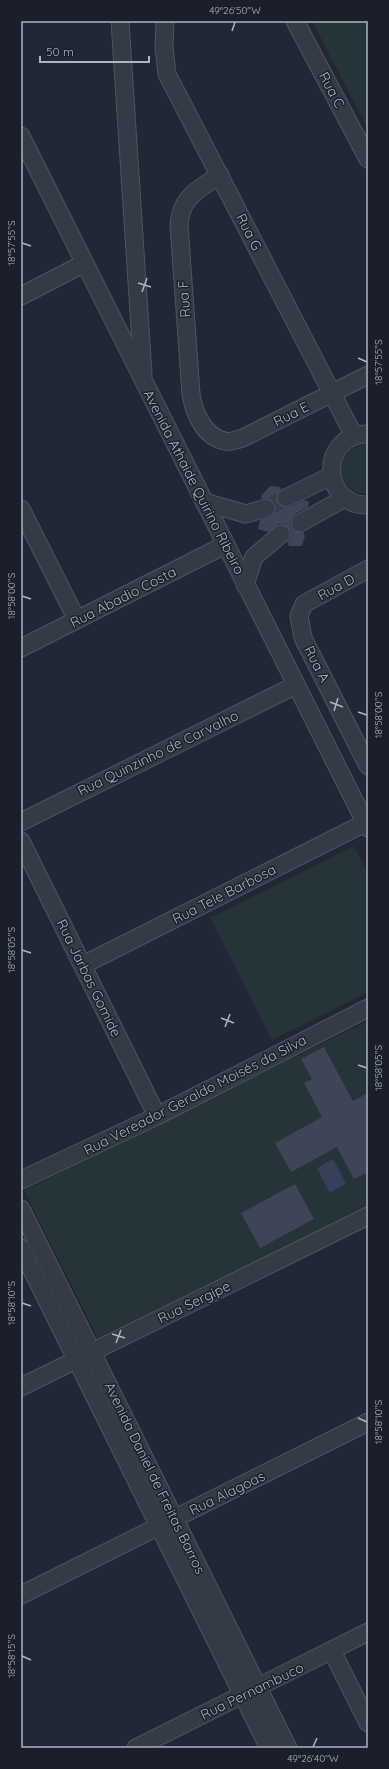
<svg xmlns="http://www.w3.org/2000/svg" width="389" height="1769" font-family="Quicksand,sans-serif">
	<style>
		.green { fill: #243438 }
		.water { fill: #36405d }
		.building { fill: #3e4556 }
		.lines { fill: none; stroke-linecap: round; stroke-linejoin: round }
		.minor-tunnel { stroke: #373c4b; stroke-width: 17; stroke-dasharray: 17 8; stroke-linecap: butt }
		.minor-casing { stroke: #4f5462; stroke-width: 19 }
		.minor { stroke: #353a47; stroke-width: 17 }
		.ticks { fill: none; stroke: #afb4c3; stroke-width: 1.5 }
		.labels { text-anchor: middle; stroke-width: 3; stroke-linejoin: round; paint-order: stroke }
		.street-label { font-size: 14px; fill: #afb4c3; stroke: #1a1f2b }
		.neatline { fill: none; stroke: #afb4c3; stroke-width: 1.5 }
		.ticks-label { font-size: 10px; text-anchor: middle; fill: #afb4c3 }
	</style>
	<rect width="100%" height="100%" fill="#222736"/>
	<path class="green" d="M312 21H368V130Z
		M362 445H368V494C336 493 330 454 362 445Z
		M354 846 368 873V992L272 1040 210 918Z
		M368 1021V1205L98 1338 24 1190Z"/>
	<path class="water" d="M333 1159 346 1184 330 1193 317 1168Z"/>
	<path class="building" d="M270 486 280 487 281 489 278 493 276 498 277 503 281 506 290 507 304 500 309 502 308 507 295 514 290 522 291 527 295 531 303 532 305 536 302 546H289L287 542 290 538 291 532 285 525 279 524 268 532 258 529 260 520 269 517 276 511V506L273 501 268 498 262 499 261 496Z
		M324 1047 353 1101 368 1093V1172L354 1179 337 1147 291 1172 275 1143 322 1117 304 1083 312 1079 301 1059Z
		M295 1184 314 1219 260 1248 241 1213Z"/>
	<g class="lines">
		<path class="minor-tunnel" d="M266 508 286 498"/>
		<g class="minor-casing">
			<path id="minor" d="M120 21 143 374
				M165 21 164 47 167 74 354 436
				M295 21 368 159
				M21 136 368 828
				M220 175C198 190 181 196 179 225L191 394C194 413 204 437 225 441 230 443 238 439 243 438L368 375
				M21 296 85 263
				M368 434C319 434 320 506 368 505
				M286 498 331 476
				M204 502 246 514 266 508
				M21 509 77 620
				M300 523 345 498
				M368 569 304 604 299 616 303 638 368 766
				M245 585 254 557 281 534
				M21 648 225 545
				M21 822 296 685
				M21 841 157 1116
				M83 965 365 823
				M21 1180 157 1116 368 1008
				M21 1209 288 1748
				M21 1248 269 1748
				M21 1387 368 1216
				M21 1595 368 1422
				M332 1651 368 1723
				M136 1748 368 1632"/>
		</g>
		<use href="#minor" class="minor"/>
	</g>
	<path class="ticks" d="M232 31 235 22M22 243 31 246M138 283 151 287M142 292 147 278M358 358 367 362M22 596 31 599M330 702 343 707M334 711 338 698M358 712 367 715M22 950 31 953M221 1018 234 1023M225 1027 230 1014M358 1065 367 1068M22 1303 31 1306M112 1334 125 1338M116 1343 121 1330M358 1418 367 1422M22 1656 31 1660M313 1747 317 1738"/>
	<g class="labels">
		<g class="street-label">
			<text transform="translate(332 90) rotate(62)" y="5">Rua C</text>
			<text transform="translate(249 232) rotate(63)" y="5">Rua G</text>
			<text transform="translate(184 299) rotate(-94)" y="5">Rua F</text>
			<text transform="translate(291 414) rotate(-27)" y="5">Rua E</text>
			<text transform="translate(194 482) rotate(63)" y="5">Avenida Athaide Quirino Ribeiro</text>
			<text transform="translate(336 587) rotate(-28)" y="5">Rua D</text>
			<text transform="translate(123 597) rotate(-27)" y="5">Rua Abadio Costa</text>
			<text transform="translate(317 664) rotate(63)" y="5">Rua A</text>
			<text transform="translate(158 753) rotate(-26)" y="5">Rua Quinzinho de Carvalho</text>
			<text transform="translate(224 894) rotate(-27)" y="5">Rua Tele Barbosa</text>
			<text transform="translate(89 978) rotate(64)" y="5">Rua Jarbas Gomide</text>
			<text transform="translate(195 1095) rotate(-27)" y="5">Rua Vereador Geraldo Moisés da Silva</text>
			<text transform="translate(194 1302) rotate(-26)" y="5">Rua Sergipe</text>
			<text transform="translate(155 1478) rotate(64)" y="5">Avenida Daniel de Freitas Barros</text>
			<text transform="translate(227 1493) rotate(-26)" y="5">Rua Alagoas</text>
			<text transform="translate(252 1691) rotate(-26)" y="5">Rua Pernambuco</text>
		</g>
	</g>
	<rect width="389" height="1769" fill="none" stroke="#1a1f2b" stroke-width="44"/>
	<path d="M40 56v6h109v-6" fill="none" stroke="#afb4c3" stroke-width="2"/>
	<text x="46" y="56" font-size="12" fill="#afb4c3" stroke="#1a1f2b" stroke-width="3" paint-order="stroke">50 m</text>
	<rect x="22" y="22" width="345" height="1725" class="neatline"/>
	<g class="ticks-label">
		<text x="235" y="14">49°26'50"W</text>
		<text transform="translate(11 243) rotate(-90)" y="4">18°57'55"S</text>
		<text transform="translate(378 362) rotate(-90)" y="4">18°57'55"S</text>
		<text transform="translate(11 596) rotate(-90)" y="4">18°58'00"S</text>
		<text transform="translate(378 715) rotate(-90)" y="4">18°58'00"S</text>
		<text transform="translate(11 950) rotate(-90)" y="4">18°58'05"S</text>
		<text transform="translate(378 1068) rotate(-90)" y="4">18°58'05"S</text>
		<text transform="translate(11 1303) rotate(-90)" y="4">18°58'10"S</text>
		<text transform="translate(378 1422) rotate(-90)" y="4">18°58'10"S</text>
		<text transform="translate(11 1656) rotate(-90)" y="4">18°58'15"S</text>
		<text x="313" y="1762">49°26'40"W</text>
	</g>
</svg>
